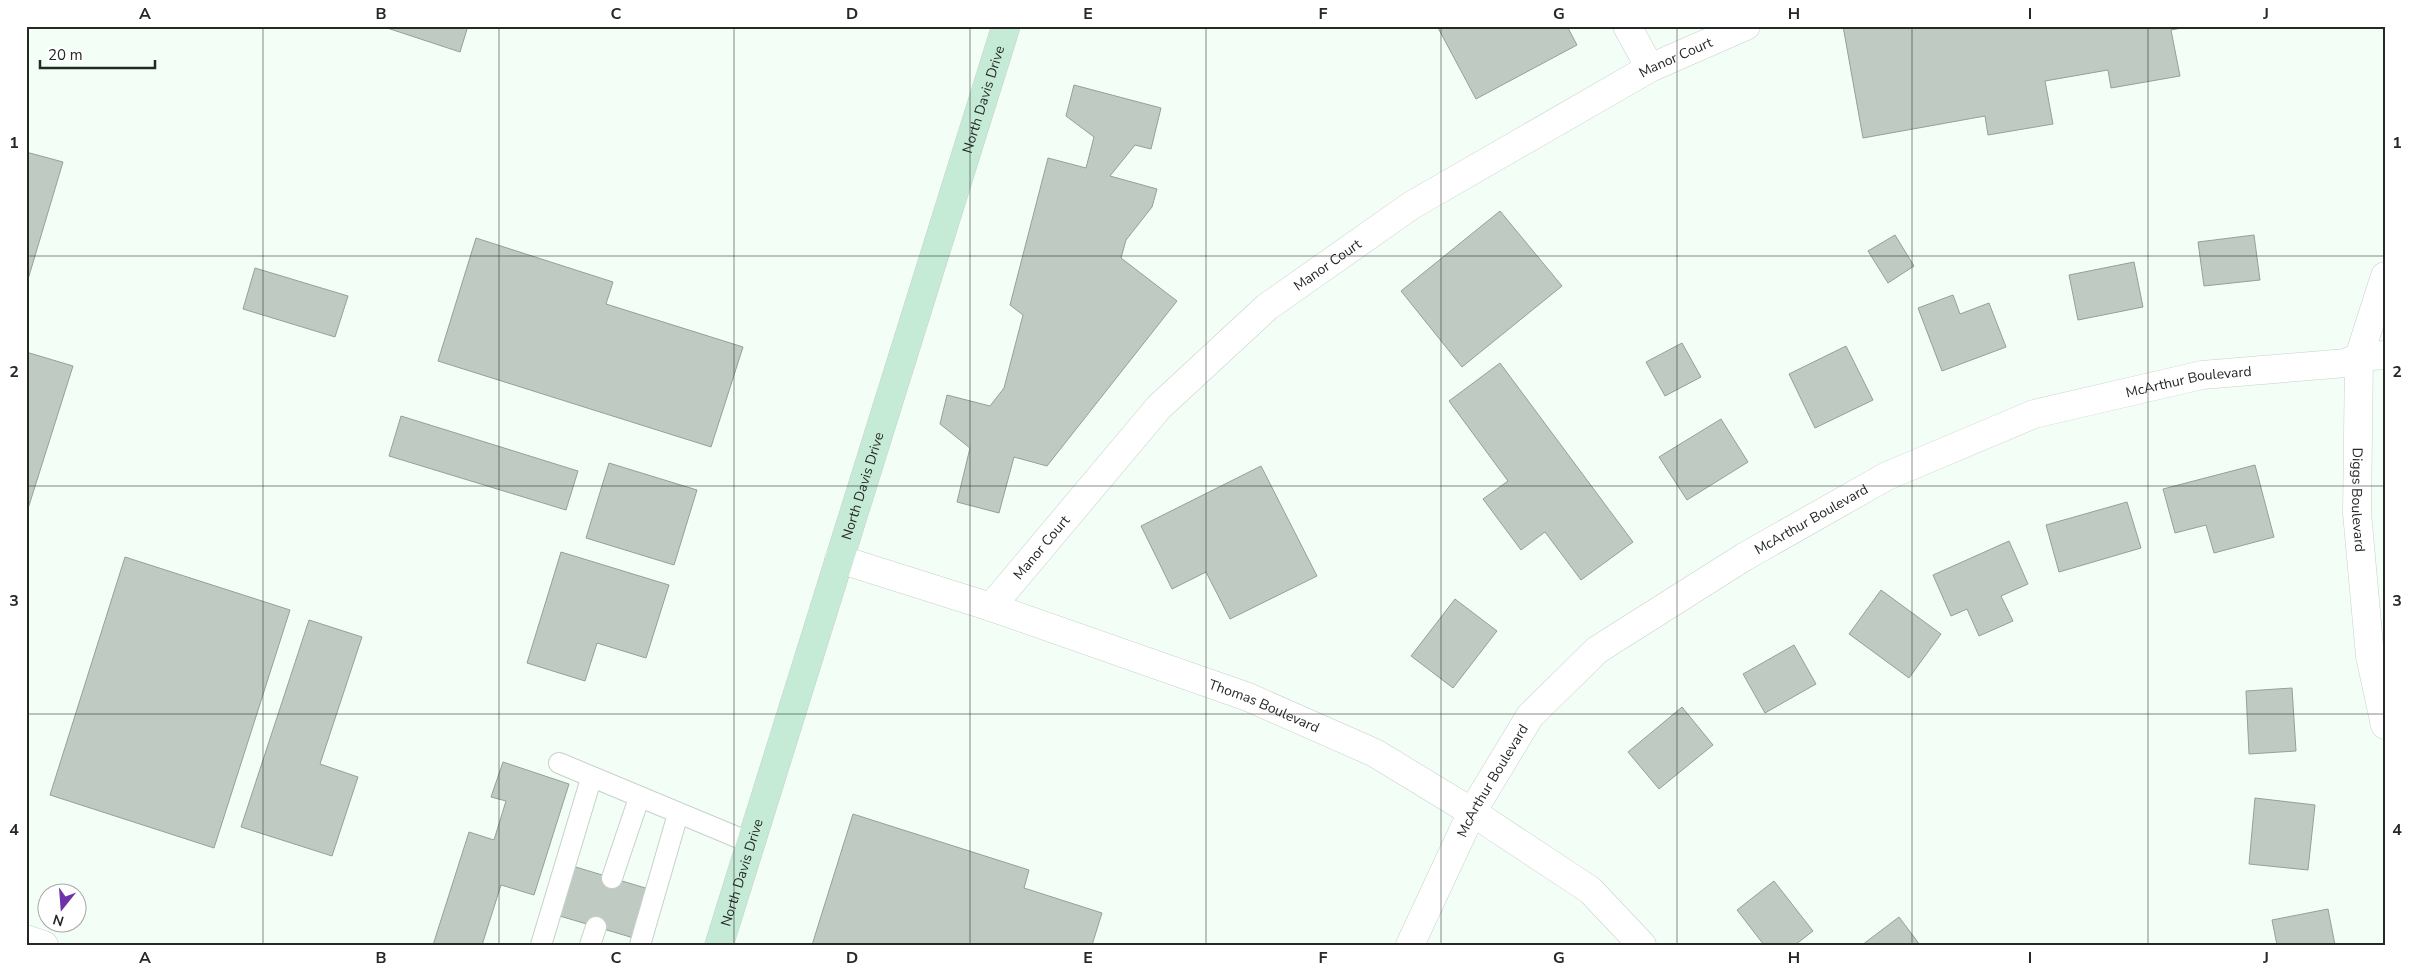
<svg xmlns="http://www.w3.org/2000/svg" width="2411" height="971" font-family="'Nunito Sans',sans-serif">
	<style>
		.building { fill: #bfcac2; stroke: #96a099 }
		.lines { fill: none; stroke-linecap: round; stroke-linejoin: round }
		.service-casing { stroke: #c6d1c9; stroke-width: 22 }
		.minor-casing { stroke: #c6d1c9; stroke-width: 29 }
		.secondary-casing { stroke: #c6d1c9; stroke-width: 29 }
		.service { stroke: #fff; stroke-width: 20 }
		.minor { stroke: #fff; stroke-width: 28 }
		.secondary { stroke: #c5ead6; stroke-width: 28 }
		.grid { fill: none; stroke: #252926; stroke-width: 1; stroke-opacity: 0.55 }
		.labels { text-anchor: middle; stroke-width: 4.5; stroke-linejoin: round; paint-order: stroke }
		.street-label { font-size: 14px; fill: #252926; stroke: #fff }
		.neatline { fill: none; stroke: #252926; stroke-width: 2 }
		.grid-label { font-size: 16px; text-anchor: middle; font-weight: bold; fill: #252926 }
	</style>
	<rect width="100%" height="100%" fill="#f3fef6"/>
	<path class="building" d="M381 26H468L460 52Z
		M1437 26H1567L1577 45 1476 99Z
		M1843 26H2193L2171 30 2180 76 2111 88 2108 70 2045 81 2053 124 1988 135 1985 116 1863 138Z
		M1074 85 1161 108 1151 149 1135 145 1110 176 1157 189 1152 207 1126 240 1121 258 1177 301 1047 466 1014 457 999 513 957 502 970 448 940 424 947 395 990 406 1004 388 1023 315 1010 305 1048 158 1086 168 1094 137 1066 116Z
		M26 152 63 162 26 286Z
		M1500 211 1562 286 1462 367 1401 291Z
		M1895 235 1914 266 1888 283 1868 251Z
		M2254 235 2260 280 2204 286 2198 242Z
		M476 238 613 282 606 304 743 347 711 447 438 361Z
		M2134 262 2143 307 2078 320 2069 275Z
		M255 268 348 296 335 337 243 309Z
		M1953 295 1960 314 1989 303 2006 347 1942 371 1918 308Z
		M1682 343 1701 377 1665 396 1646 362Z
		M1846 346 1873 400 1815 428 1789 374Z
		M26 352 73 366 26 515Z
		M1500 363 1633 542 1581 580 1545 532 1521 550 1483 499 1508 481 1449 401Z
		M401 416 578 471 566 510 389 456Z
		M1721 419 1748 462 1687 500 1659 457Z
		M609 463 697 490 674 565 586 538Z
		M2255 465 2274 537 2214 553 2206 525 2175 533 2163 489Z
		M1261 466 1317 576 1230 619 1206 572 1172 589 1141 526Z
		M2127 502 2141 548 2059 572 2046 525Z
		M2009 541 2028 584 2001 596 2013 621 1979 636 1967 609 1951 616 1933 575Z
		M561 552 669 585 646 658 597 643 585 681 527 663Z
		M125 557 290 610 214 848 50 795Z
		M1881 590 1941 634 1909 678 1849 634Z
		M1455 599 1497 631 1453 688 1411 656Z
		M309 620 362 637 320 764 358 777 332 856 241 827Z
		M1794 645 1816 684 1765 713 1743 674Z
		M2292 688 2296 751 2249 754 2246 691Z
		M1682 707 1713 745 1659 789 1628 752Z
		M503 762 569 784 534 895 501 885 482 945H433L469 832 494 840 506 801 491 797Z
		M2255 798 2315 805 2308 870 2249 864Z
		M853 814 1029 870 1024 888 1102 913 1092 945H812Z
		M569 865 652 890 637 939 553 914Z
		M1774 881 1813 931 1795 945H1764L1737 910Z
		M2328 909 2335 945H2277L2272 920Z
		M1899 917 1920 945H1862Z"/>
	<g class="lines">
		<g class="service-casing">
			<path id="service" d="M559 763 751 843
				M612 878 639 798
				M541 945 591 779
				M590 945 596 927
				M640 945 678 814"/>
		</g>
		<g class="minor-casing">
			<g id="minor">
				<path d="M1627 26 1650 68"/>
				<path id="s1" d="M2385 276 2359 357 2357 513 2370 656 2385 725"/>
				<path id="s2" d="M839 559 991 607 1248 697 1375 753 1472 812 1590 890 1642 945"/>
				<path id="s3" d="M991 607 1159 407 1267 307 1412 205 1650 68 1746 26"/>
				<path d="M26 939 44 945"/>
				<path id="s4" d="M1410 945 1472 812 1530 716 1597 650 1744 557 1887 476 2034 414 2202 375 2346 363 2359 357 2385 355"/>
			</g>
		</g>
		<g class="secondary-casing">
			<g id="secondary">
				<path id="s5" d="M719 945 1006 26"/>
			</g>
		</g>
		<use href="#service" class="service"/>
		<use href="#minor" class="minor"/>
		<use href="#secondary" class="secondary"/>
	</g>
	<path class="grid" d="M263 26V945M499 26V945M734 26V945M970 26V945M1206 26V945M1441 26V945M1677 26V945M1912 26V945M2148 26V945M26 256H2385M26 486H2385M26 714H2385"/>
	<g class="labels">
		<g class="street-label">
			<text dy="5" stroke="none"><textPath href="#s3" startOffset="888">Manor Court</textPath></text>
			<text dy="5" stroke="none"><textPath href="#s5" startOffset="886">North Davis Drive</textPath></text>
			<text dy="5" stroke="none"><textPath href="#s3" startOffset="482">Manor Court</textPath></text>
			<text dy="5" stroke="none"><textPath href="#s4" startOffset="1009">McArthur Boulevard</textPath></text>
			<text dy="5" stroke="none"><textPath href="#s5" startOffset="481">North Davis Drive</textPath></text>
			<text dy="5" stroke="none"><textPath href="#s1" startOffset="228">Diggs Boulevard</textPath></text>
			<text dy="5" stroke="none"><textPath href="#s4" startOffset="604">McArthur Boulevard</textPath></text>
			<text dy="5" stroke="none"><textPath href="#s3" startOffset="78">Manor Court</textPath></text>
			<text dy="5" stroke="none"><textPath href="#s2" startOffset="450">Thomas Boulevard</textPath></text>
			<text dy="5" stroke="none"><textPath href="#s4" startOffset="184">McArthur Boulevard</textPath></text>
			<text dy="5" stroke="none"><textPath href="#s5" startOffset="76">North Davis Drive</textPath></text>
		</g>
	</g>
	<rect width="2411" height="971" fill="none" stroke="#ffffff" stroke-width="55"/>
	<g transform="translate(62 908) rotate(197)"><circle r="24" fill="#ffffff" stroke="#a8a9a8"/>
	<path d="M0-4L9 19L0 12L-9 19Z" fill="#6f33a9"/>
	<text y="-8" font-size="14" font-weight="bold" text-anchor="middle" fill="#252926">N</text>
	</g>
	<path d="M40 60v8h115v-8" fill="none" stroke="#252926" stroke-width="2.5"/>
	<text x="48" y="60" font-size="15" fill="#252926" stroke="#ffffff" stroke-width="4" paint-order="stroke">20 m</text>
	<rect x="28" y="28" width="2356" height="916" class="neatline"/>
	<g class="grid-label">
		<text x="145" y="19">A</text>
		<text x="381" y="19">B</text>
		<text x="616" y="19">C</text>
		<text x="852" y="19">D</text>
		<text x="1088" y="19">E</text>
		<text x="1323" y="19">F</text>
		<text x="1559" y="19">G</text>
		<text x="1794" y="19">H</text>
		<text x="2030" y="19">I</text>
		<text x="2266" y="19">J</text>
		<text x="14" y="148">1</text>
		<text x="2397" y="148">1</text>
		<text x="14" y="377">2</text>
		<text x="2397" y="377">2</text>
		<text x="14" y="606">3</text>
		<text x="2397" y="606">3</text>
		<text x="14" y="835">4</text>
		<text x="2397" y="835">4</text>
		<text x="145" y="963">A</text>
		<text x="381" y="963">B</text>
		<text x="616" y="963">C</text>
		<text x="852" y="963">D</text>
		<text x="1088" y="963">E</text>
		<text x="1323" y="963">F</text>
		<text x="1559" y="963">G</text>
		<text x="1794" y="963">H</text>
		<text x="2030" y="963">I</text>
		<text x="2266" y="963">J</text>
	</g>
</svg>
